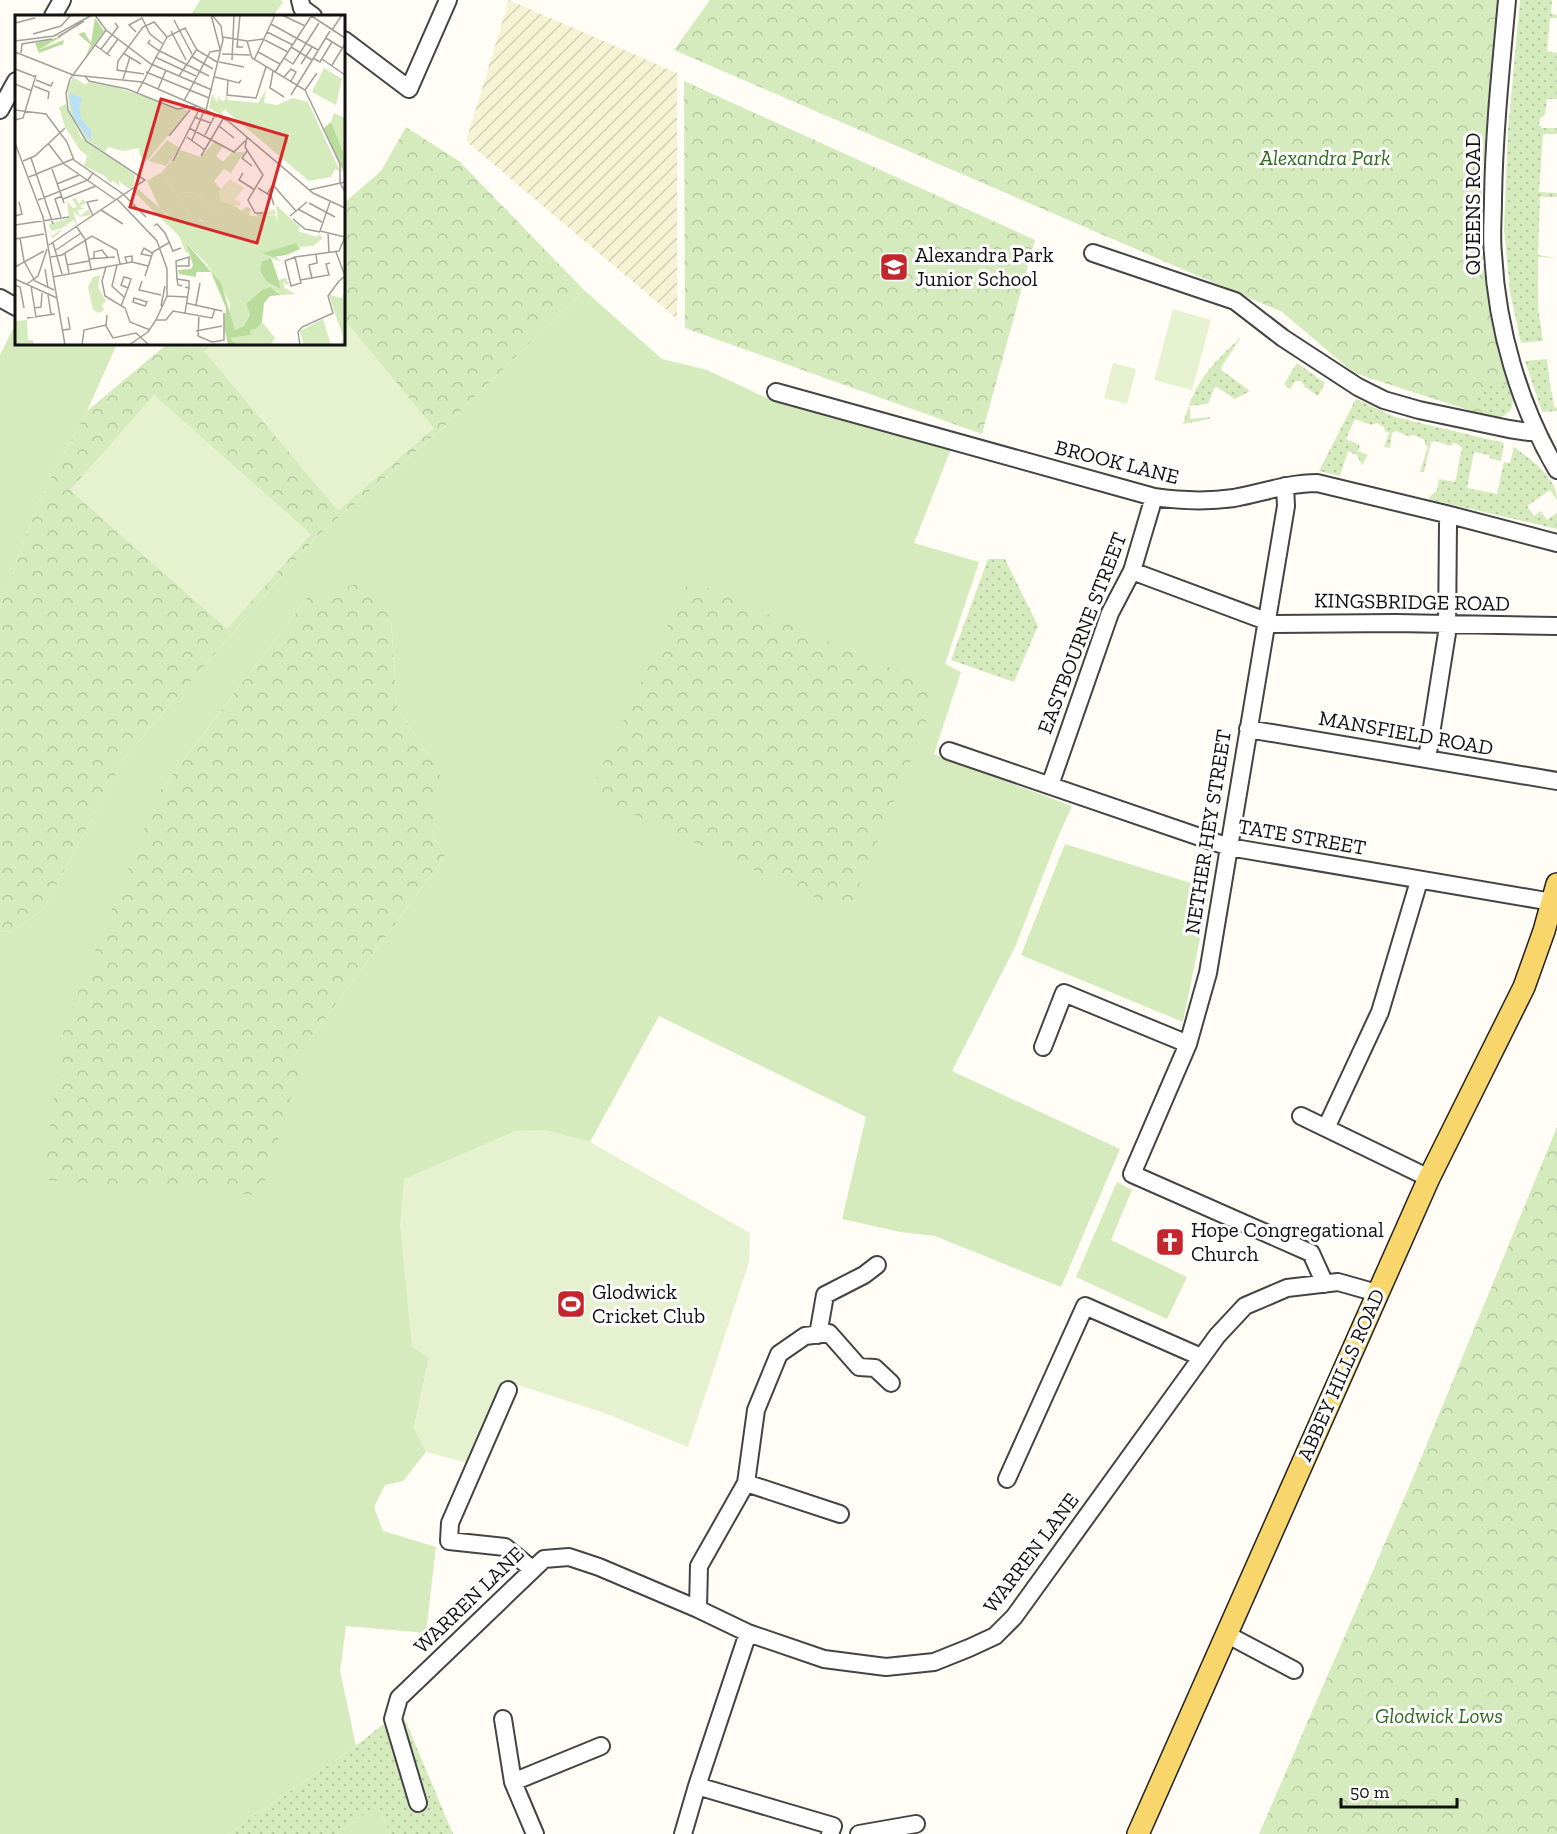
<svg xmlns="http://www.w3.org/2000/svg" width="1557" height="1834" font-family="'Zilla Slab',serif">
	<style>
		.farmland { fill: url(#farmland-furrows) }
		.grass { fill: #d5ebbd; fill-rule: evenodd }
		.park { fill: url(#park-crowns) }
		.garden { fill: url(#garden-dots) }
		.pitch { fill: #e6f2cf }
		.lines { fill: none; stroke-linecap: round; stroke-linejoin: round }
		.minor-casing { stroke: #444; stroke-width: 20 }
		.major-casing { stroke: #222; stroke-width: 24 }
		.minor { stroke: #fff; stroke-width: 16 }
		.major { stroke: #f9d66b; stroke-width: 21 }
		.labels { text-anchor: middle; stroke-width: 6; stroke-linejoin: round; paint-order: stroke }
		.park-label { font-size: 21px; font-style: italic; fill: #2f6b1f; stroke: #fff }
		.street-label { font-size: 21px; fill: #111; stroke: #fff }
		.poi-label { font-size: 21px; fill: #111; stroke: #fff; text-anchor: start }
		.inset-road { fill: none; stroke: #a09f9a; stroke-width: 1.5 }
		.view { fill: #d62828; fill-opacity: 0.15; stroke: #d62828; stroke-width: 3 }
		.inset-edge { fill: none; stroke: #111; stroke-width: 3 }
	</style>
	<defs>
		<pattern id="farmland-furrows" width="10" height="10" patternUnits="userSpaceOnUse" patternTransform="scale(1.5)"><rect width="10" height="10" fill="#f6f3d4"/><path d="M-1 1l2-2M0 10L10 0M9 11l2-2" fill="none" stroke="#d2cfb5"/></pattern>
		<pattern id="park-crowns" width="20" height="18" patternUnits="userSpaceOnUse" patternTransform="scale(1.5)"><rect width="20" height="18" fill="#d5ebbd"/><path d="M2 6a3 3 0 1 1 6 0M12 15a3 3 0 1 1 6 0" fill="none" stroke="#b6c8a1"/></pattern>
		<pattern id="garden-dots" width="8" height="8" patternUnits="userSpaceOnUse" patternTransform="scale(1.5)"><rect width="8" height="8" fill="#d5ebbd"/><path d="M2 2h.1M6 6h.1" fill="none" stroke="#b6c8a1" stroke-width="1.8" stroke-linecap="round"/></pattern>
	</defs>
	<rect width="100%" height="100%" fill="#fffdf5"/>
	<path class="farmland" d="M509 0 677 73V319L466 141Z"/>
	<path class="grass" d="M200 0H281L283 2 273 16H190Z
		M584 290 662 359 707 370 773 401 951 449 914 543 979 562 945 664 961 672 934 754 1072 806 1058 837 1015 947 952 1071 1120 1149 1061 1287 935 1236 900 1232 842 1219 866 1117 659 1016 590 1142 544 1130 429 1358 414 1427 426 1452 403 1481 385 1485 374 1507 383 1531 436 1547 426 1633 346 1626 340 1671 356 1746 228 1834H0V931L11 932 43 910 125 757 317 536 442 429ZM307 598 391 620 397 706 424 750 441 764 432 835 445 856 308 1042 159 792Z
		M16 323V344H117L87 411 38 502 0 608V355Z
		M1065 844 1210 889 1183 1022 1021 955Z
		M1117 1182 1132 1190 1111 1240 1187 1277 1167 1319 1076 1277Z
		M378 1804 390 1834H337Z"/>
	<path class="park" d="M710 0H1500C1491 84 1478 170 1483 255 1485 303 1501 351 1513 397L1511 409 1501 417 1487 416 1354 373 1282 312 674 50Z
		M684 81 1035 240 982 434 685 328Z
		M406 127 459 161 584 290 442 429 317 536 125 757 43 910 11 932 0 931V608L38 502 87 411 167 344H344V203L381 171Z
		M689 580 940 689 848 913 589 794Z
		M367 581 391 620 397 706 424 750 442 764 432 835 445 856 308 1042 261 1195 42 1180 64 1028 159 792 307 598Z
		M1557 1127V1834H1259L1410 1485Z"/>
	<path class="garden" d="M1520 0H1552L1551 14 1557 15V18H1550L1547 51 1557 53V99H1547L1545 115 1540 118 1539 124 1542 128H1557V134H1543L1539 192 1557 193V197H1540L1538 255 1557 258 1538 257V307L1543 341 1521 343 1510 292 1504 229 1508 130Z
		M1241 337 1220 369 1250 391 1235 399 1215 386 1208 404 1189 406 1191 419 1210 417V419L1183 424C1196 379 1208 369 1241 337Z
		M1547 359 1551 392H1552L1554 407 1557 408V411L1542 412 1525 361Z
		M1297 363 1325 383 1318 396 1305 387 1301 381H1295L1290 389 1284 384Z
		M1477 400a18 18 0 1 1 36 0a18 18 0 1 1-36 0Z
		M1356 399 1395 417 1504 443 1501 461 1489 458V455L1474 452 1467 488 1497 494 1504 462 1510 463 1514 447C1531 460 1557 477 1557 500L1550 490 1527 506 1534 516 1541 511 1547 520 1557 513V529L1428 499 1437 490 1439 479 1455 482 1462 448 1459 445 1453 443 1450 446 1436 441 1431 442 1424 472H1420L1428 446 1425 445V440L1414 435C1406 438 1403 433 1396 431L1392 433 1390 448 1384 447 1389 433 1385 431 1384 427 1377 423 1371 425 1355 419 1346 439 1360 445 1358 451 1368 455 1362 465 1357 455 1348 451 1340 476 1319 471Z
		M988 559H1005L1038 626 1014 682 951 660Z
		M401 1710 453 1834H390L378 1804 337 1834H228L356 1746Z"/>
	<path class="pitch" d="M1173 309 1211 320 1192 390 1154 380Z
		M344 319 434 428 338 511 204 351 212 344H344Z
		M1113 363 1136 369 1127 404 1104 398Z
		M154 395 311 534 227 629 70 490Z
		M544 1130 590 1142 750 1233 749 1262 688 1447 602 1412 502 1380 475 1465 426 1452 414 1427 429 1358 412 1347 400 1225 404 1179 515 1131Z"/>
	<g class="lines">
		<g class="minor-casing">
			<path id="minor" d="M300 0 302 8 313 16
				M1507 0C1501 66 1494 133 1493 199 1493 217 1491 236 1493 254 1497 329 1519 405 1557 470
				M53 16 62 0
				M344 40 409 89 448 0
				M0 110 16 81
				M1093 253 1235 301 1283 338 1358 387 1384 400 1419 410 1509 429 1529 432 1535 429
				M0 298 16 307
				M776 392 1154 497C1182 501 1206 502 1234 498 1262 493 1288 483 1317 483L1450 515 1557 543
				M1285 486 1286 506 1208 973 1188 1044 1132 1174 1311 1253 1325 1284
				M1132 571 1274 624 1396 623 1557 626
				M1248 729 1557 781
				M949 751 1229 847 1552 902
				M1427 759 1447 633 1448 523 1450 515
				M1050 785 1110 613 1132 571 1154 497
				M1043 1047 1064 993 1188 1044
				M1301 1116 1429 1178
				M1326 1128 1380 1012 1419 881
				M818 1335 825 1295 864 1275 877 1265
				M508 1390 450 1523 449 1541 505 1547 532 1569
				M1007 1479 1085 1306 1201 1357
				M746 1483 840 1514
				M698 1609 699 1566 746 1483 756 1410 779 1354 805 1336 829 1333 859 1367 875 1368 891 1383
				M1226 1634 1294 1670
				M503 1719 513 1782 535 1834
				M513 1782 601 1746
				M697 1786 833 1826 830 1834
				M418 1803 393 1719 399 1698 544 1559 569 1557 599 1567 698 1609 748 1633 824 1659 886 1667 934 1662 969 1648 995 1636 1014 1617 1217 1336 1245 1306 1287 1288 1338 1282 1377 1293
				M683 1834 697 1786 748 1633
				M859 1834 916 1824"/>
		</g>
		<g class="major-casing">
			<path id="major" d="M1138 1834 1429 1178 1524 987 1544 931 1557 884"/>
		</g>
		<use href="#minor" class="minor"/>
		<use href="#major" class="major"/>
	</g>
	<defs>
		<g id="school-square" transform="scale(1.5)"><rect x="-9" y="-9" width="18" height="18" rx="4" fill="#c4262e" stroke="#fff"/><path d="M0-5L7-2L0 1L-7-2ZM-4 1L0 2.5L4 1V4Q0 6-4 4Z" fill="#fff"/></g>
		<g id="church-square" transform="scale(1.5)"><rect x="-9" y="-9" width="18" height="18" rx="4" fill="#c4262e" stroke="#fff"/><path d="M-1.2-6h2.4v3.5h3.3v2.4h-3.3V6h-2.4V-.1h-3.3v-2.4h3.3Z" fill="#fff"/></g>
		<g id="stadium-square" transform="scale(1.5)"><rect x="-9" y="-9" width="18" height="18" rx="4" fill="#c4262e" stroke="#fff"/><path d="M0-5a6.5 5 0 1 0 0 10a6.5 5 0 1 0 0-10ZM-3.5-1.8h7v3.6h-7Z" fill="#fff"/></g>
	</defs>
	<g fill-rule="evenodd">
		<use href="#school-square" x="894" y="267"/>
		<use href="#church-square" x="1170" y="1242"/>
		<use href="#stadium-square" x="571" y="1304"/>
	</g>
	<g class="labels">
		<g class="park-label">
			<text x="1325" y="165">Alexandra Park</text>
			<text x="1439" y="1723">Glodwick Lows</text>
		</g>
		<g class="street-label">
			<text transform="translate(1473 204) rotate(-90)" y="7">QUEENS ROAD</text>
			<text transform="translate(1117 462) rotate(14)" y="7">BROOK LANE</text>
			<text transform="translate(1412 602) rotate(1)" y="7">KINGSBRIDGE ROAD</text>
			<text transform="translate(1082 633) rotate(-69)" y="7">EASTBOURNE STREET</text>
			<text transform="translate(1406 733) rotate(10)" y="7">MANSFIELD ROAD</text>
			<text transform="translate(1208 832) rotate(-81)" y="7">NETHER HEY STREET</text>
			<text transform="translate(1302 837) rotate(10)" y="7">TATE STREET</text>
			<text transform="translate(1341 1375) rotate(-66)" y="7">ABBEY HILLS ROAD</text>
			<text transform="translate(1031 1553) rotate(-53)" y="7">WARREN LANE</text>
			<text transform="translate(469 1600) rotate(-44)" y="7">WARREN LANE</text>
		</g>
		<g class="poi-label">
			<text x="915" y="262">Alexandra Park<tspan x="915" dy="24">Junior School</tspan></text>
			<text x="1191" y="1237">Hope Congregational<tspan x="1191" dy="24">Church</tspan></text>
			<text x="592" y="1299">Glodwick<tspan x="592" dy="24">Cricket Club</tspan></text>
		</g>
	</g>
	<g transform="translate(15 15)">
		<rect width="330" height="330" fill="#fffdf5"/>
		<path d="M197 79 202 87 204 82 201 80 205 82V85L209 86 212 80 214 92 207 97 208 101 194 93ZM319 98 330 103V141L316 107ZM200 126 209 130 201 141 208 147 217 137H229L216 158 209 154 199 166 217 189 227 196 231 192 236 194 234 200 243 202 251 227 247 201 260 200 263 206 261 190 285 212 283 216 302 222 304 219 308 223 298 231 284 232 281 228 255 236 267 247 256 243 247 246 245 255 266 274 263 265 271 263 274 271 268 267 270 273 280 279 266 280 261 275 235 298 229 311 220 315 214 305 215 288 192 249 170 227 176 237 171 238 164 221 117 175 121 172 151 199 179 207 147 157 165 135 186 142ZM166 177 183 178 203 197 187 207 163 182ZM330 276V330H326L328 322 314 280 327 283ZM308 304 316 330H289L285 316ZM247 307 260 323 255 330H221L215 323 236 320 235 315Z" fill="#d5ebbd" fill-rule="evenodd"/>
		<path d="M80 3 89 16 70 42 76 30 63 19 69 17 76 28ZM48 21 23 35 49 25 48 29 24 38 20 28ZM316 107 330 141V157L329 158 309 113ZM171 228 206 268 220 315 229 311 235 299 231 289 247 275 255 272 266 280 255 281 249 288 247 307 242 313 235 315 236 320 215 323 221 330H213L209 311 211 293 196 257H181V262L164 259 163 255 176 254 178 250ZM281 228 285 234 271 240 258 242 247 238ZM256 243 261 257 266 274 251 266 245 255 247 246Z" fill="#b9dc9c"/>
		<path d="M309 53 327 64 321 90 297 77ZM58 62 71 70 73 67 100 72 173 96 132 146 125 141 124 133 108 136 93 132 90 137 69 123 55 96 52 75ZM251 75 249 88 262 90 278 83 293 87 325 156 320 154 316 162 294 166 211 96 213 85 243 88ZM51 89 66 123 120 160 119 171 114 174 65 135 50 112 44 92ZM152 125 165 133 151 151 134 146ZM172 153a10 10 0 1 1 20 0a10 10 0 1 1-20 0ZM147 157 179 207 177 214 145 194 132 166ZM166 177 183 178 203 197 197 212 173 196 163 182ZM12 305 13 325H18L19 330H0V306Z" fill="#d5ebbd"/>
		<path d="M72 141 103 163 105 171 98 166 95 168 90 161 69 151ZM61 183 64 189 68 184 71 188 65 192 70 194 62 195 65 201 74 194 75 200 65 202 58 196 62 209 57 212 61 208 58 205 49 212 37 216 35 212 37 221 45 215H47L37 224 34 209 54 203 52 186 58 193 62 192 57 184ZM260 195 261 199 247 201 255 226 251 227 241 198ZM85 260 83 272 91 286 87 289 89 295 84 298 78 295 73 272 78 262Z" fill="#d5ebbd"/>
		<path d="M215 164 229 173 220 184 226 188 224 191 205 187 204 176Z" fill="#e6f2cf"/>
		<path d="M54 78 67 83 64 93 66 104 76 115V127L58 102Z" fill="#b9e0f7"/>
		<path class="inset-road" d="M80 0 91 15 136 49 197 75M196 0 205 34M197 0 206 11 208 25 191 95 213 106 298 178 330 193M225 0 222 32H228M267 0 290 11M295 0 330 23M159 5 177 39M0 8 20 3M256 9 303 35M317 15 327 0M156 16 171 45M121 17 114 10 127 3 135 19 148 29M252 17 278 30M18 19 46 11 56 0M43 22 69 6M208 22 232 26 237 43 290 75 325 149V168L330 177M311 23 327 33M135 25 133 28 143 35 194 61M0 26 39 21 77 0M233 26 248 24 273 37M80 30 95 41M276 32 297 45M86 34 103 12 100 8M0 37 58 60 127 67 191 95M243 37 265 49M6 38 7 29 37 24M108 38 126 49M92 39 103 24M207 39 235 40M176 41 198 54M140 42 181 61M269 43 278 49 304 8M298 43 305 47 317 27M307 44 330 60M217 45 219 0M239 45 260 0M204 47 229 52M286 49 297 32M317 50 330 29M0 54 21 62M258 56 255 73 269 82M131 57 194 83M260 57 297 0M129 59 102 55 103 46 128 12 139 7 152 22M70 61 74 66 112 74 162 94 182 91M164 61 182 34M200 62 224 68 226 65M269 62 276 54 281 57 276 66M108 64 115 42M21 65 36 71 38 67M213 65 212 80 241 83 251 52M0 69 17 76M19 71 34 77 33 84M143 74 151 55M290 75 302 58M122 78 152 22 170 13 182 35 202 47M276 80 315 16M169 86 195 37 206 35M0 95 31 99 52 127 59 145 108 179 131 202M179 102 196 108M0 105 8 103 21 60M204 111 219 123M174 113 219 137 230 126M190 120 200 100M154 121 175 95M172 122 190 135M232 122 230 132 248 160 233 185 240 198H248M177 125 189 96M0 128 28 202 50 330M33 128 49 149 101 185M232 136 227 143 237 151M186 141 208 104M16 143 38 209M8 146 20 141 50 113M158 146 185 93M37 154 49 188M228 158 224 165 240 175M14 162 58 144M42 169 64 160M243 173 256 181 259 190M294 175 330 167M252 179 258 170 281 196M48 184 81 171M102 184 142 226 152 254V281L141 305 133 317 114 330M23 185 73 165 78 158M315 187 305 216 330 222M294 188 320 202M283 194 307 207M86 195 108 209M0 201 7 199 4 187M78 201 72 187 83 185M275 201 292 187M46 202 40 184 47 181M278 204 290 214 305 217M0 210 54 202M61 211 70 224 76 254M139 211 142 209 150 218 158 236 166 233M313 218 314 237M5 223 9 246 20 266 39 275M0 224 29 219M38 228 47 259M34 230 130 165 71 126 53 95 51 78 55 64 91 15M41 235 66 218M321 237 330 261 324 266M50 239 54 258M136 241 126 239 129 233 137 238M36 242 47 240 77 221 102 235 105 249M280 242 286 268 276 271 270 246 280 242 324 236 330 222M79 243V237L87 235 93 243M74 244 100 242M112 248 110 242 117 241V247M52 250 74 246M102 250 97 271 110 283M162 251H174V242L161 246 162 264M0 252 29 236M91 252 87 266 90 281 110 293 115 307 135 315M30 254 33 273M130 261 138 237 155 227M38 262 117 247 133 251M0 264 42 283M297 264 294 250 302 248 301 239M285 265 314 260 311 249 315 248M127 266 124 275 146 280M12 269 23 261 32 234M0 270 5 272 9 293M16 271 21 302M167 271 163 270 162 264 174 266V273L170 272M33 280 36 299M152 281 172 282M119 283 132 287 130 291 118 287ZM171 288 207 296M181 290 185 268M106 291 113 273 106 270 109 262 116 264 113 273M146 291 150 271M19 293 26 292 27 278M170 298 174 273M92 300 91 311 98 323 121 318 134 330M184 300 183 321 197 327 209 325V298M12 303 40 299M141 305H151L158 296 197 303 200 294M48 315 55 314 53 302M181 316 207 311M67 330 69 315 91 310M285 330 283 317 287 312 318 298 313 281 324 266"/>
		<path class="view" d="M146 84 272 121 242 228 115 192Z"/>
		<rect width="330" height="330" class="inset-edge"/>
	</g>
	<path d="M1341 1798v9h116v-9" fill="none" stroke="#111111" stroke-width="3"/>
	<text x="1350" y="1798" font-size="18" fill="#111111" stroke="#ffffff" stroke-width="4.5" paint-order="stroke">50 m</text>
</svg>
